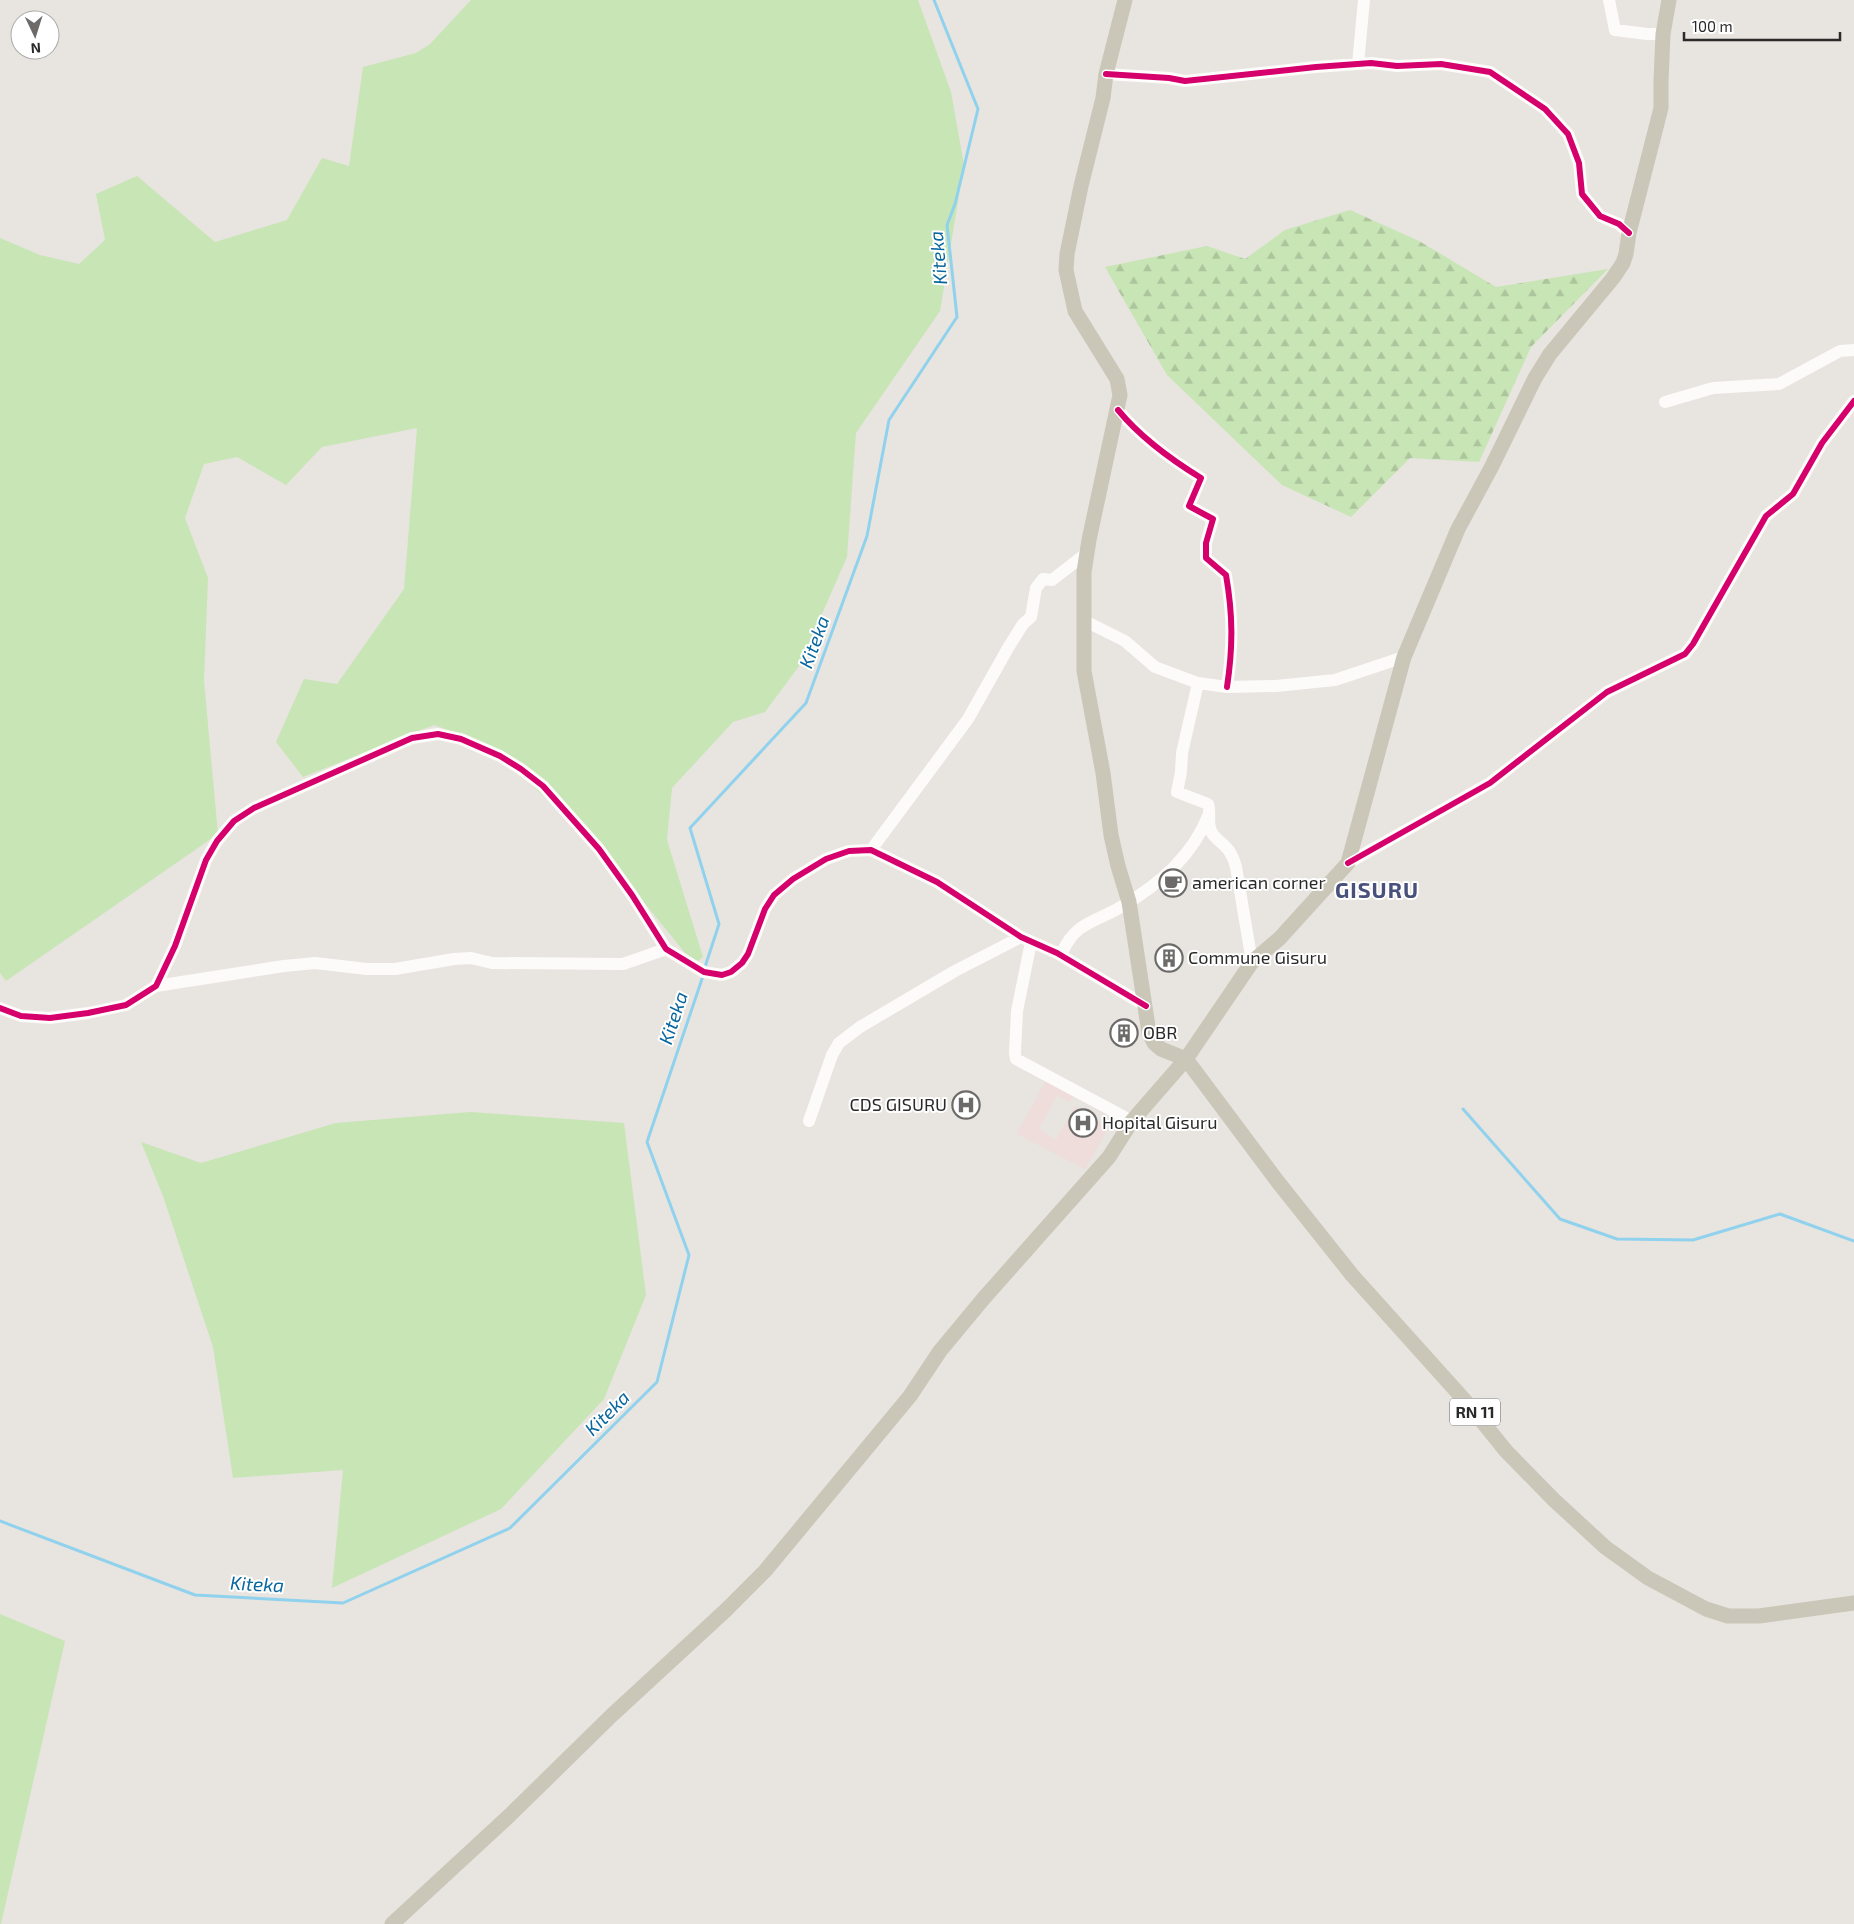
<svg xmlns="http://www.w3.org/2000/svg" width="1854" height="1924" font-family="'Exo 2',sans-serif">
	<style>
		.medical { fill: #efdddb }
		.grass { fill: #c8e5b6 }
		.forest { fill: url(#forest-firs) }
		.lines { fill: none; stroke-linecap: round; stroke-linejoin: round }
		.stream { stroke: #90d2ed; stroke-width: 3 }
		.minor { stroke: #fcfbfa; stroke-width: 12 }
		.major { stroke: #cac6b8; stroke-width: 15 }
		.cycleway-casing { stroke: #fff; stroke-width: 9 }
		.cycleway { stroke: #d6006c; stroke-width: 6 }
		.labels { text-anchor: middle; stroke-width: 4; stroke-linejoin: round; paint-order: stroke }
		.shield { fill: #fff; stroke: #6a6a6a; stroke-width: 1 }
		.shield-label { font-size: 16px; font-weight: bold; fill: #2a2a2a }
		.poi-label { font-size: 18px; fill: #2a2a2a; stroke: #fff; text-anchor: start }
		.water-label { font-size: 19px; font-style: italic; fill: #09679f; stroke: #fff }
		.district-label { font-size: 22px; font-weight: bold; letter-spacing: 1px; fill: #48507c; stroke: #fff }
	</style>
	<defs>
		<pattern id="forest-firs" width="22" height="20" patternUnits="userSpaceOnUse" patternTransform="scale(1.25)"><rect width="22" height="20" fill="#c8e5b6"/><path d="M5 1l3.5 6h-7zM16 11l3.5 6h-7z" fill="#acc59d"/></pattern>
	</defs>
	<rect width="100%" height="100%" fill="#e8e4df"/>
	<path class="medical" d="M1051 1071 1119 1109 1112 1118 1073 1096 1070 1102 1057 1096 1039 1128 1056 1140 1075 1106 1108 1128 1085 1169 1017 1134Z"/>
	<path class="grass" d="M471 0H918L951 92 964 165 940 311 856 433 847 557 799 666 765 712 733 722 672 788 667 840 703 957 694 964 609 859 491 746 434 725 303 777 276 742 304 679 337 684 404 589 417 428 322 447 286 485 237 457 204 464 185 518 208 578 204 681 218 834 6 981 0 973V238L40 255 79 264 105 240 96 194 137 176 215 242 287 220 322 158 349 166 363 67 416 53 430 44Z
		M470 1112 624 1123 646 1295 604 1399 501 1509 332 1588 343 1470 233 1478 213 1347 163 1196 141 1142 201 1163 336 1123Z
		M0 1614 65 1641 1 1924H0Z"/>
	<path class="forest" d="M1350 210 1419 241 1496 287 1608 269 1531 347 1479 462 1410 458 1351 517 1282 485 1167 375 1105 267 1207 246 1245 259 1285 230Z"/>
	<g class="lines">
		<path class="stream" d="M704 970 719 924 690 828 806 703 867 536 889 420 957 317 947 225 955 204 978 109 934 0
			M1463 1109 1560 1219 1617 1239 1693 1240 1780 1214 1854 1241
			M0 1521 195 1595 343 1603 510 1528 657 1382 689 1255 647 1142 703 976"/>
		<path class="minor" d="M1609 0 1615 30 1647 34H1663
			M1358 64 1364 0
			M1106 74 1169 78 1185 81 1316 67 1371 63 1397 66 1441 64 1490 72 1545 109 1568 134 1579 163 1582 194 1600 216 1619 224 1629 233
			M1665 402 1713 388 1779 384 1840 351 1854 350
			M1118 410C1141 438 1170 459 1201 478L1189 506 1213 519 1206 543V558L1226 575C1233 615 1233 647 1227 687
			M1085 621 1125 641 1155 667 1198 683 1227 687 1276 686 1335 680 1404 657
			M1198 683 1182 753 1181 772 1177 792 1208 804C1211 813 1207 822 1211 831 1214 838 1220 841 1225 846 1231 852 1234 859 1236 867L1252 962
			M871 850 968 719 1008 648 1023 624 1031 617 1036 588 1043 579 1052 580 1088 552
			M1348 863 1490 783 1607 692 1685 654 1693 644 1766 516 1793 494 1822 443 1854 401
			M1031 942 1017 1011 1015 1053 1016 1059 1132 1121
			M1057 953 1063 951C1075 923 1095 922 1119 908 1156 887 1192 857 1208 816
			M156 986 284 966 315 963 367 969H395L454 959 471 958 492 963 623 964 666 949
			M0 1008 21 1016 50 1018 88 1013 126 1005 156 986 175 946 206 860 217 841 234 821 254 808 412 738 438 734 461 739 500 756 521 769 543 786 599 849 632 895 666 949 704 972 722 975 731 972 742 963 748 954 765 909 774 895 793 879 826 859 849 851 871 850 937 882 1021 937 1057 953 1146 1006
			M809 1121 832 1055 839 1043 860 1027 955 971 1021 937"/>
		<path class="major" d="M1125 0 1106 74 1103 98 1081 186 1067 254 1066 270 1075 311 1117 379 1120 395 1089 540 1084 572V671L1103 773 1111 835 1118 866 1129 902 1149 1033 1154 1043 1161 1049 1186 1059 1278 1182 1352 1275 1468 1404 1506 1451 1554 1500 1605 1547 1648 1578 1706 1609 1728 1616H1759L1854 1603
			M392 1924 510 1815 611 1716 726 1610 765 1571 910 1396 940 1351 984 1298 1109 1157 1132 1121 1186 1059 1252 962 1280 938 1348 863 1404 657 1458 529 1492 466 1535 378 1550 354 1613 278 1623 263 1626 254 1629 233 1661 108V81L1663 34 1669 0"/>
		<g class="cycleway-casing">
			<path id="cycleway" d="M1106 74 1169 78 1185 81 1316 67 1371 63 1397 66 1441 64 1490 72 1545 109 1568 134 1579 163 1582 194 1600 216 1619 224 1629 233
				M1118 410C1141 438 1170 459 1201 478L1189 506 1213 519 1206 543V558L1226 575C1233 615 1233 647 1227 687
				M1348 863 1490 783 1607 692 1685 654 1693 644 1766 516 1793 494 1822 443 1854 401
				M0 1008 21 1016 50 1018 88 1013 126 1005 156 986 175 946 206 860 217 841 234 821 254 808 412 738 438 734 461 739 500 756 521 769 543 786 599 849 632 895 666 949 704 972 722 975 731 972 742 963 748 954 765 909 774 895 793 879 826 859 849 851 871 850 937 882 1021 937 1057 953 1146 1006"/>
		</g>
		<use href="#cycleway" class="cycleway"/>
	</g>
	<defs>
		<g id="cafe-ring" transform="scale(1.4375)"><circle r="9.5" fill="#fff" stroke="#6c6b69" stroke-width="1.5"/><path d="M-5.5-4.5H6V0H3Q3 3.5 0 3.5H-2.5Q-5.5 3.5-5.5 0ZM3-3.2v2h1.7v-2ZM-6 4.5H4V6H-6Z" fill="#6c6b69"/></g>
		<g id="building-ring" transform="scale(1.4375)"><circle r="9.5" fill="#fff" stroke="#6c6b69" stroke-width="1.5"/><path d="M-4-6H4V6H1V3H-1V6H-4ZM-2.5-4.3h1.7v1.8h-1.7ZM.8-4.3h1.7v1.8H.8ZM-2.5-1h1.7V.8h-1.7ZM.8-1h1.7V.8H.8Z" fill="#6c6b69"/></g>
		<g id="hospital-ring" transform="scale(1.4375)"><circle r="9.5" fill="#fff" stroke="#6c6b69" stroke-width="1.5"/><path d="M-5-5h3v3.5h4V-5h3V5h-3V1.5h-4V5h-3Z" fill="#6c6b69"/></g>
	</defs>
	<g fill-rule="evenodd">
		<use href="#cafe-ring" x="1173" y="883"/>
		<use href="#building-ring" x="1169" y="958"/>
		<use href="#building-ring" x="1124" y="1033"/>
		<use href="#hospital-ring" x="966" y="1105"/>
		<use href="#hospital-ring" x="1083" y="1123"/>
	</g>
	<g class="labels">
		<rect class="shield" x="1450" y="1398.5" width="50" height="27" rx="4"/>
		<g class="shield-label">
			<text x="1475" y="1418">RN 11</text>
		</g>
		<g class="poi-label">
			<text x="1192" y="889">american corner</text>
			<text x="1188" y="964">Commune Gisuru</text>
			<text x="1143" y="1039">OBR</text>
			<text x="947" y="1111" text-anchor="end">CDS GISURU</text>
			<text x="1102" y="1129">Hopital Gisuru</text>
		</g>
		<g class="water-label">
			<text transform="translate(938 258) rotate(-95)" y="7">Kiteka</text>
			<text transform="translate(814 642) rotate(-70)" y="7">Kiteka</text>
			<text transform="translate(673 1018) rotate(-72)" y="7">Kiteka</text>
			<text transform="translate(607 1413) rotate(-45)" y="7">Kiteka</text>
			<text transform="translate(257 1584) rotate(3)" y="7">Kiteka</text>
		</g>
		<g class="district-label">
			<text x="1377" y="898">GISURU</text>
		</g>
	</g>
	<g transform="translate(35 35) rotate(176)"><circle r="24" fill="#ffffff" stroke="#aaaaaa"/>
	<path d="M0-4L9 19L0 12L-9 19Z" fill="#6c6b69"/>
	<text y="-8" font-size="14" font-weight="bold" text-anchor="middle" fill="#2a2a2a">N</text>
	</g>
	<path d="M1684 32v8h156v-8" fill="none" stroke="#2a2a2a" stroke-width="2.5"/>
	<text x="1692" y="32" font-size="15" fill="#2a2a2a" stroke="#ffffff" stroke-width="4" paint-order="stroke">100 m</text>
</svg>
